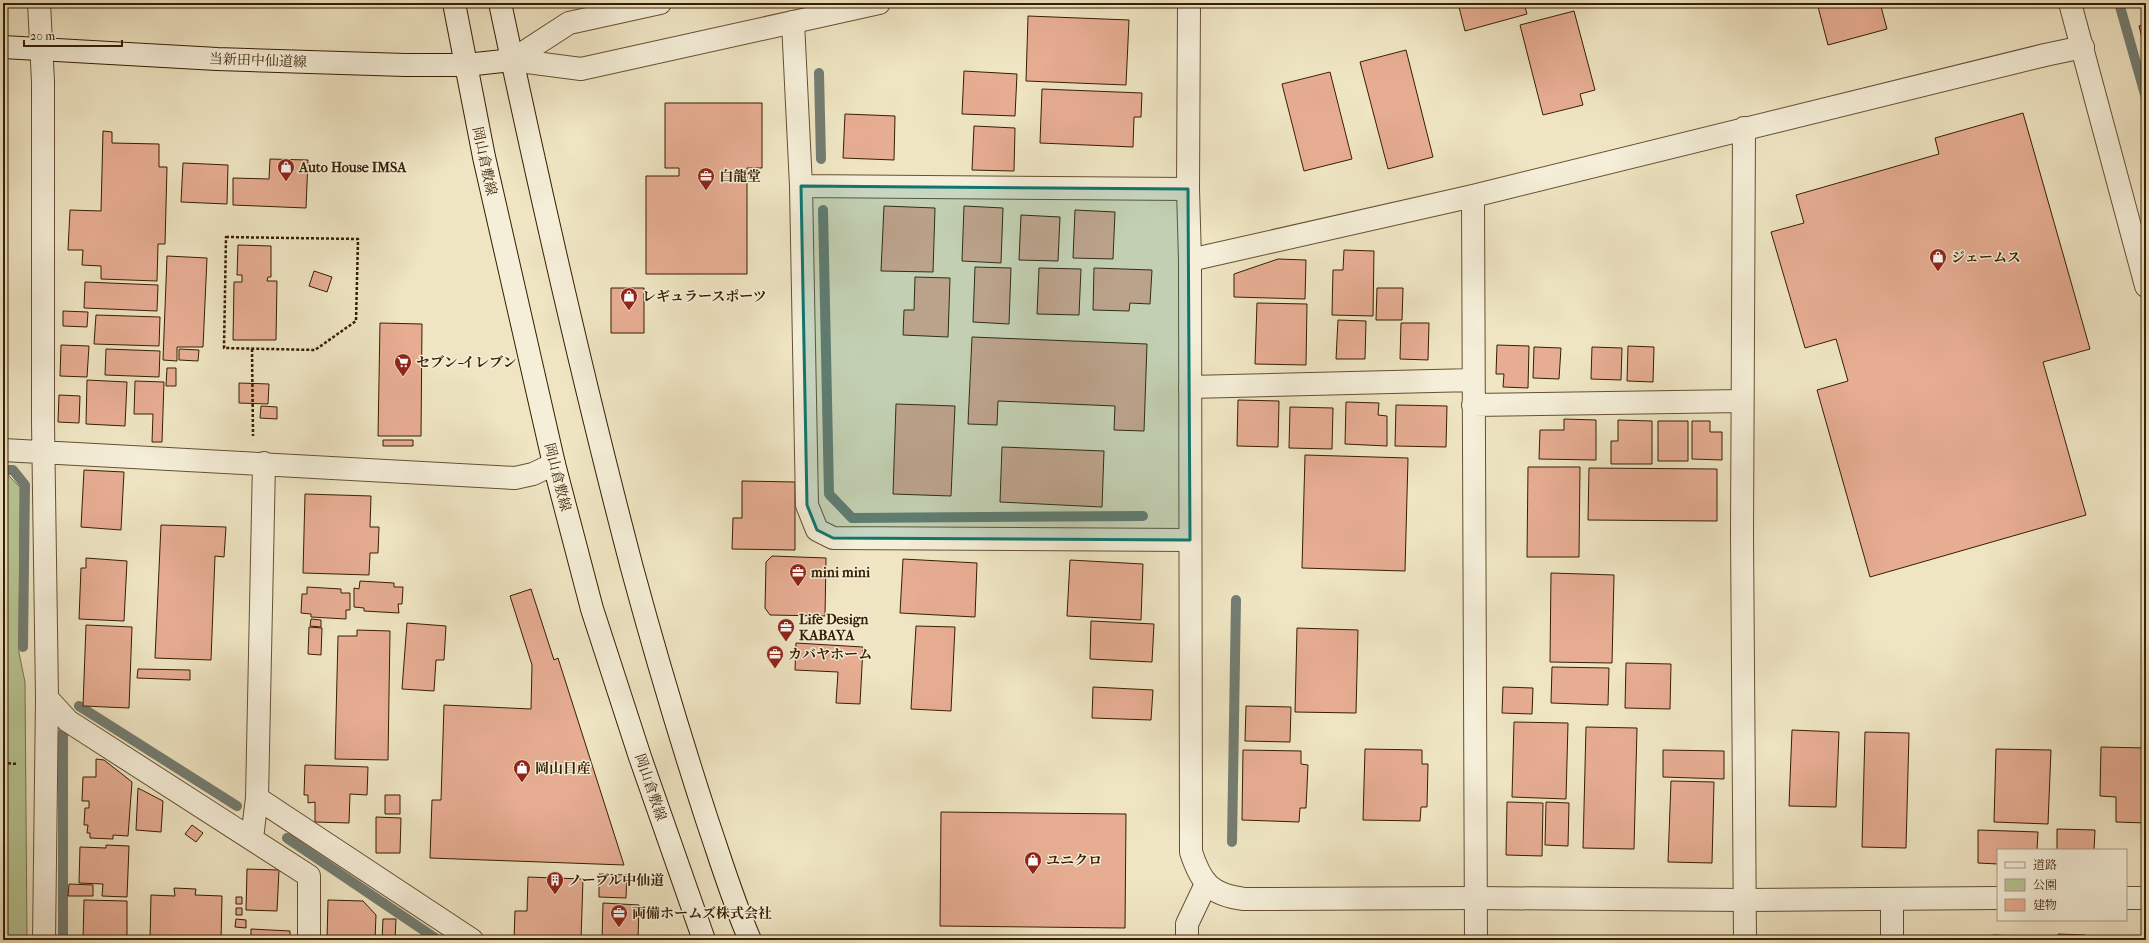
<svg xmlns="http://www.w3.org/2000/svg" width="2149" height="943" font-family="'IM FELL French Canon','Noto Serif JP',serif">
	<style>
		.green { fill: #b8c594; stroke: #78724a }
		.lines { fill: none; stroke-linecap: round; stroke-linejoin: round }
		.stream { stroke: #747d72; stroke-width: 10 }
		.building { fill: #e7ad93; stroke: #371e01 }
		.minor-casing { stroke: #655032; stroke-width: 24 }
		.tertiary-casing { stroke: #655032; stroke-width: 24 }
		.secondary-casing { stroke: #371e01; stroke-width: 24 }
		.path { stroke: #371e01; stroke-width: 2.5; stroke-dasharray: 3 2; stroke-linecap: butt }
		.minor { stroke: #f5eed8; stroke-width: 22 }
		.tertiary { stroke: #f5eed8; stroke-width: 22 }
		.secondary { stroke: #f5eed8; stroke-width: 22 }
		.marked { fill: #0f766e; fill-opacity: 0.2; stroke: #0f766e; stroke-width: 3; stroke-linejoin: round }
		.labels { text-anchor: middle; stroke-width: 3; stroke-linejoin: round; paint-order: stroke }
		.street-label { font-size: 14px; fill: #371e01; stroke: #f5eed8 }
		.poi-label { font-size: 14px; font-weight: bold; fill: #371e01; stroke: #f5eed8; text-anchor: start }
	</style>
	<rect width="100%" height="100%" fill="#efe5c3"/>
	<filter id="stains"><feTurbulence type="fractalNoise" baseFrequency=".005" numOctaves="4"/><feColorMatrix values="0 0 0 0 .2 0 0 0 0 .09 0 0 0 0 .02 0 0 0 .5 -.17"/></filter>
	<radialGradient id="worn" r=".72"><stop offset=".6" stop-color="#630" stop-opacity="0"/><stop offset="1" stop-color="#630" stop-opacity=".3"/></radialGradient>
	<path class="green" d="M3 476H9L20 487 19 653 25 682 27 940H3Z"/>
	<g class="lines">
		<path class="stream" d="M2119 3 2146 98
			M819 73 821 159
			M823 210 829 494 852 518 1143 516
			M3 470H13L25 485 23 647
			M79 706 237 806
			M63 733V940
			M287 838 438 940
			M1232 842 1236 600"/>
	</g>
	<path class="building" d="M1458 3H1524L1527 14 1465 31Z
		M1817 3H1880L1887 29 1828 45Z
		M1574 11 1595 90 1580 94 1583 105 1543 115 1520 25Z
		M1028 16 1129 20 1126 85 1026 81Z
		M2146 24V53L2139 26Z
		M1406 50 1433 157 1388 169 1360 62Z
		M964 71 1017 74 1015 116 962 114Z
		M1330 72 1352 159 1304 171 1282 84Z
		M1042 89 1142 93 1141 117H1134L1133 147 1040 143Z
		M665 103H762V168H747V274H646V176H679V168H665Z
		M2023 113 2090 349 2043 362 2086 515 1870 577 1817 390 1848 381 1836 339 1805 348 1771 232 1804 223 1796 195 1939 154 1935 138Z
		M845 114 895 116 894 160 843 158Z
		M974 126 1015 128 1014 171 972 170Z
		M103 131 112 132V143L159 144V167H167L165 244H158L157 281 101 279V266L82 265 83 250H68L70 210 101 211Z
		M270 159 308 160 306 208 233 205V178L269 179Z
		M183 163 228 165 227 204 181 202Z
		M884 206 935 208 933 272 881 271Z
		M964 206 1003 208 1001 263 962 261Z
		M1075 210 1115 212 1113 259 1073 258Z
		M1021 215 1060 217 1058 261 1019 260Z
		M238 245 271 246V277H268L267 281H277L276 340H233L234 282H242V275H237Z
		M1344 250 1374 251 1373 316 1332 315 1333 270H1343Z
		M167 256 207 258 203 347H177V361L163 360Z
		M1278 259 1306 260 1305 299 1234 297V274Z
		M975 267 1011 268 1009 324 973 322Z
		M1039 268 1081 269 1079 315 1037 314Z
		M1094 268 1152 270 1150 304 1130 303 1129 311 1093 310Z
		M314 271 332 277 327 292 309 286Z
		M915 277 950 278 948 337 903 335 904 310H914Z
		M85 282 158 285 157 311 84 308Z
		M611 288H644V333H611Z
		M1377 288H1403L1402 320H1376Z
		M3 292H6L4 331H3Z
		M1257 303 1307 304 1306 365 1255 364Z
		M63 311 88 312 87 327 63 326Z
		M96 315 160 317 159 346 94 344Z
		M1338 320 1366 321 1365 359H1336Z
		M380 323 422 324 421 436H378Z
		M1401 323H1429L1428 360 1400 359Z
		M972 337 1147 344 1144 431 1114 430 1115 406 998 401 997 425 968 424Z
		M61 345 89 346 87 377 60 376Z
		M1497 345 1529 346 1528 388 1503 387 1504 374H1496Z
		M1628 346 1654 347 1653 382 1627 381Z
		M1534 347 1561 348 1559 379 1533 378Z
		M1592 347 1622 348 1621 380 1591 379Z
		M106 349 160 351 159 377 105 375Z
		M179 349 199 350 198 361 179 360Z
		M167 368H176V386H166Z
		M87 380 127 382 125 426 86 424Z
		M135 381 164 382 162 442H152L153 414H134Z
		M239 383 269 384 268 404 239 403Z
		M59 395 80 396 79 423 58 422Z
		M1238 400 1279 401 1278 447 1237 446Z
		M1346 402 1379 403 1378 415 1387 416V446L1345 444Z
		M896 404 955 406 951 496 893 494Z
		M1396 405 1447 406 1446 447 1395 446Z
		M261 406 277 407V419L260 418Z
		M1290 407 1333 408 1332 449 1289 448Z
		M1564 419 1596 420V460L1539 459 1540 430H1564Z
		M1618 420 1652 421V464H1611V441H1618Z
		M1658 421H1688V461H1658Z
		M1692 421H1710V432H1722V460L1692 459Z
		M383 440H413V446H383Z
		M1002 447 1104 451 1102 507 1000 502Z
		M1305 455 1408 458 1405 571 1302 568Z
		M1528 467H1580L1579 557H1527Z
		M1589 468 1717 469V521L1588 520Z
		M84 470 124 472 121 530 81 527Z
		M742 481 795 482V550L732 549 733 518H742Z
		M305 494 371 496 370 527H379L378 553H370L369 575 303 573Z
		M161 525 226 527 224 557 215 556 211 660 155 658Z
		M772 556 826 558 825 616 770 615 765 608 766 562Z
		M86 558 127 561 124 621 79 619 81 568H86Z
		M903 559 977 563 975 617 900 613Z
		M1070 560 1143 564 1141 620 1067 616Z
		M1551 573 1614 575 1612 663 1550 662Z
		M360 581 394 583V587H403L402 604H398L399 613 364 611V608L354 607V588L359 589Z
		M307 587 341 589V593H350V610H346V619L311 617V614L301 613 302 594H307Z
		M531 589 554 660 558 658 624 865 430 858 432 800H441L444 705 531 709 532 665 510 596Z
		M311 619 321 620V627L310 626Z
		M1091 621 1154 624 1152 662 1090 659Z
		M407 623 446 626 444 660H436L434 691 402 689Z
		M86 625 132 627 129 708 83 706Z
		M916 626 955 627 951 711 911 709Z
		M309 627 322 628 321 655 308 654Z
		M1297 628 1358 630 1356 713 1295 712Z
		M357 630 390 631 388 760 335 759 338 636H357Z
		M796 643 863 647 860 704 836 703 838 672 795 670Z
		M1626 663 1671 664 1670 709 1625 708Z
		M1552 667 1609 668 1608 705 1551 703Z
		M138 669 190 670V680L137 678Z
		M1093 687 1153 690 1151 720 1092 718Z
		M1503 687 1533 688 1532 714 1502 713Z
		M1246 706 1291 707 1290 742 1245 741Z
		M1514 722 1568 723 1566 799 1512 797Z
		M1586 727 1637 728 1634 849 1583 848Z
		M1792 730 1839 732 1836 807 1789 806Z
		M1865 732 1909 733 1906 848 1862 847Z
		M2101 747 2146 748V823L2116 822V797L2100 796Z
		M1365 749 1422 750V764H1428L1427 807H1421L1420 821 1363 820Z
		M1996 749 2051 750 2048 824 1994 822Z
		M1243 750 1301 751V764L1308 765 1306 808H1300L1299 822 1242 820Z
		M1663 750 1724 751V779L1663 777Z
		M96 759 104 760 132 782 128 836 113 835V839L90 838V833H87L88 825H84L85 808H89V801H82L83 777H96Z
		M305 765 368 767 367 795 350 794 349 823 315 822V802L308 803V795H304Z
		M1671 781 1714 782 1712 863 1668 862Z
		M138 788 163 801 161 832 136 830Z
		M385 795H400V814H385Z
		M1507 802 1543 803 1542 856 1506 855Z
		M1546 802 1569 803 1568 846 1545 845Z
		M941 812 1126 814 1125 928 940 926Z
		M376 817 401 818 400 853H376Z
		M192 825 203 833 196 842 185 834Z
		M2057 829 2095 830 2094 850H2057Z
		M1978 830 2038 832 2037 850H1998V864L1978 863Z
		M106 845 129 846 127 897 102 896 103 884 79 883 80 847 106 848Z
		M247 869 279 870 277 911 246 910Z
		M599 874 627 875 626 898 599 897Z
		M528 877 583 879 581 940H514L515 911H527Z
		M69 884 93 885V896H68Z
		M174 888 196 889 195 895 222 896 221 940H150L151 895 175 896Z
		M236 897H242V904H236Z
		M84 900 127 901V940H83Z
		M328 900 363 901 376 915 375 940H327Z
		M603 903 639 905 638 939 645 940H602Z
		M236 908H242V915H236Z
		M236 919 246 920V928L235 927Z
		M383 919H396L395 940H382Z
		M251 929 290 931V940H251Z
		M2058 934 2085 935V940H2058Z
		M1993 935 2041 937V940H1993Z
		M1853 937 1864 938V940H1853Z
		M1069 938 1139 939 1069 940Z"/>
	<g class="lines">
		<g class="minor-casing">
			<path id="minor" d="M39 3 43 82V422L47 698 44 940
				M793 22 801 186 807 505 817 530 833 538 1190 540
				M1744 128 1742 533 1745 940
				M801 186 1188 189
				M1473 196 1476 940
				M1190 260 1473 196 2045 55 2083 47
				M1190 387 1473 380
				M1473 405 1742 401
				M3 450 515 478 533 474 554 464
				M47 698 68 721 309 876V940
				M257 798 472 940
				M252 838 257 798 264 463
				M1892 899V940
				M1187 940V924L1206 884"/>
		</g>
		<g class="tertiary-casing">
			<path id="tertiary" d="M1189 3 1188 189 1190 260 1191 852C1201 883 1211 895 1244 899L1475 898 1745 900 1998 898
				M2070 3 2146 286
				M512 60 581 69 879 3
				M512 60 569 23 660 3
				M2126 898H2146"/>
		</g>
		<g class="secondary-casing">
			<path id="secondary" d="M454 3 484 157 554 464 592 609 640 757 704 940
				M500 3C540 192 583 381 632 568 655 653 680 737 707 820 721 861 733 901 750 940
				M3 47 217 59 405 65H466L512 60"/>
		</g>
		<path class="path" d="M226 237 358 239 356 321 315 350 224 348Z
			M252 349 253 436
			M3 763 18 764"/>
		<use href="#minor" class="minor"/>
		<use href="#tertiary" class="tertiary"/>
		<use href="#secondary" class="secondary"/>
	</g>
	<path class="marked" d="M801 186 1188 189 1190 540 833 538 817 530 807 505Z"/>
	<defs>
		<g id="shop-pin" transform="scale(0.9)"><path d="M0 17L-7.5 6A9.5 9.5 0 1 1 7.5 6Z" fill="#8f2418" stroke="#f5eed8"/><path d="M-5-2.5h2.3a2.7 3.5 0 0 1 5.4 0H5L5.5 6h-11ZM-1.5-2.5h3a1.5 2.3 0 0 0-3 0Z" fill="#fff"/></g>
		<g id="office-pin" transform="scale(0.9)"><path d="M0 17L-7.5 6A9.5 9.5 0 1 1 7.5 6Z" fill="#8f2418" stroke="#f5eed8"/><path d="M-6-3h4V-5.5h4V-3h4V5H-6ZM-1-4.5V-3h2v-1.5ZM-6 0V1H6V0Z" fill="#fff"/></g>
		<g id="supermarket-pin" transform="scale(0.9)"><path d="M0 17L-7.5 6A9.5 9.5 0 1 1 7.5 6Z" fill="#8f2418" stroke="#f5eed8"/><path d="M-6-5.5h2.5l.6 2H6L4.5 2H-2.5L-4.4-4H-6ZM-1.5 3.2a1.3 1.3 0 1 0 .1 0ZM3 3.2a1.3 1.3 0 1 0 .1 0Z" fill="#fff"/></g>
		<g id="building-pin" transform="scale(0.9)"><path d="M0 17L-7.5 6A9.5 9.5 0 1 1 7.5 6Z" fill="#8f2418" stroke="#f5eed8"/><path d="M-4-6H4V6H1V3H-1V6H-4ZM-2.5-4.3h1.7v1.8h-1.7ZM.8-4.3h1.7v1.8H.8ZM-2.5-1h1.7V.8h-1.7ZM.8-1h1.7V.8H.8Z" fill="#fff"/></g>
	</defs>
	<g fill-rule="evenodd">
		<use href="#shop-pin" x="286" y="167"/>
		<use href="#office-pin" x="706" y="176"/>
		<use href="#shop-pin" x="1938" y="257"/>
		<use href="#shop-pin" x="629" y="296"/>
		<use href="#supermarket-pin" x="403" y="362"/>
		<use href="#office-pin" x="798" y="572"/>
		<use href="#office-pin" x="786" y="627"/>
		<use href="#office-pin" x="775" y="654"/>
		<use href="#shop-pin" x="522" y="768"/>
		<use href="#shop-pin" x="1033" y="860"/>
		<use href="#building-pin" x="555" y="880"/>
		<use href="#office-pin" x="619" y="913"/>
	</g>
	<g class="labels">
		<g class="street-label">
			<text transform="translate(258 60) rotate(2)" y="5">当新田中仙道線</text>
			<text transform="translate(485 161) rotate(78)" y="5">岡山倉敷線</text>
			<text transform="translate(558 477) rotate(76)" y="5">岡山倉敷線</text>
			<text transform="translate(651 787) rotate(71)" y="5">岡山倉敷線</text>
		</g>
		<g class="poi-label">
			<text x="299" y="172">Auto House IMSA</text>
			<text x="719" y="181">白龍堂</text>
			<text x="1951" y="262">ジェームス</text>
			<text x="642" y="301">レギュラースポーツ</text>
			<text x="416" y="367">セブン-イレブン</text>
			<text x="811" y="577">mini mini</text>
			<text x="799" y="624">Life Design<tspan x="799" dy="16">KABAYA</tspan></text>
			<text x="788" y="659">カバヤホーム</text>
			<text x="535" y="773">岡山日産</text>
			<text x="1046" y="865">ユニクロ</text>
			<text x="568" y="885">ノーブル中仙道</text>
			<text x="632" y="918">両備ホームズ株式会社</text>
		</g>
	</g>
	<rect width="2149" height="943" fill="none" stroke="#efe5c3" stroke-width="16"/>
	<rect x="4" y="4" width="2141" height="935" fill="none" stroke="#371e01" stroke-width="2"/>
	<rect x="8" y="8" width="2133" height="927" fill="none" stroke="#371e01"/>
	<rect x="1997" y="849" width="130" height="72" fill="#f5eed8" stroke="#a99b82"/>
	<rect x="2005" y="862" width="20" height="6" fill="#f5eed8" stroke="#a99b82"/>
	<text x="2033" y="869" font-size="12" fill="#371e01">道路</text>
	<rect x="2005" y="879" width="20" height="12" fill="#b8c594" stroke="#a99b82"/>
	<text x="2033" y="889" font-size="12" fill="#371e01">公園</text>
	<rect x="2005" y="899" width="20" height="12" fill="#e7ad93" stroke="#a99b82"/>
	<text x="2033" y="909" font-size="12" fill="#371e01">建物</text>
	<path d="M24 40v6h98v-6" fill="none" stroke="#371e01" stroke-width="2"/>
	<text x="30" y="40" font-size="12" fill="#371e01" stroke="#f5eed8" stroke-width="3" paint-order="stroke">20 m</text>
	<rect width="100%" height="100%" filter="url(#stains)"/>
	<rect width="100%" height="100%" fill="url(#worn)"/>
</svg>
